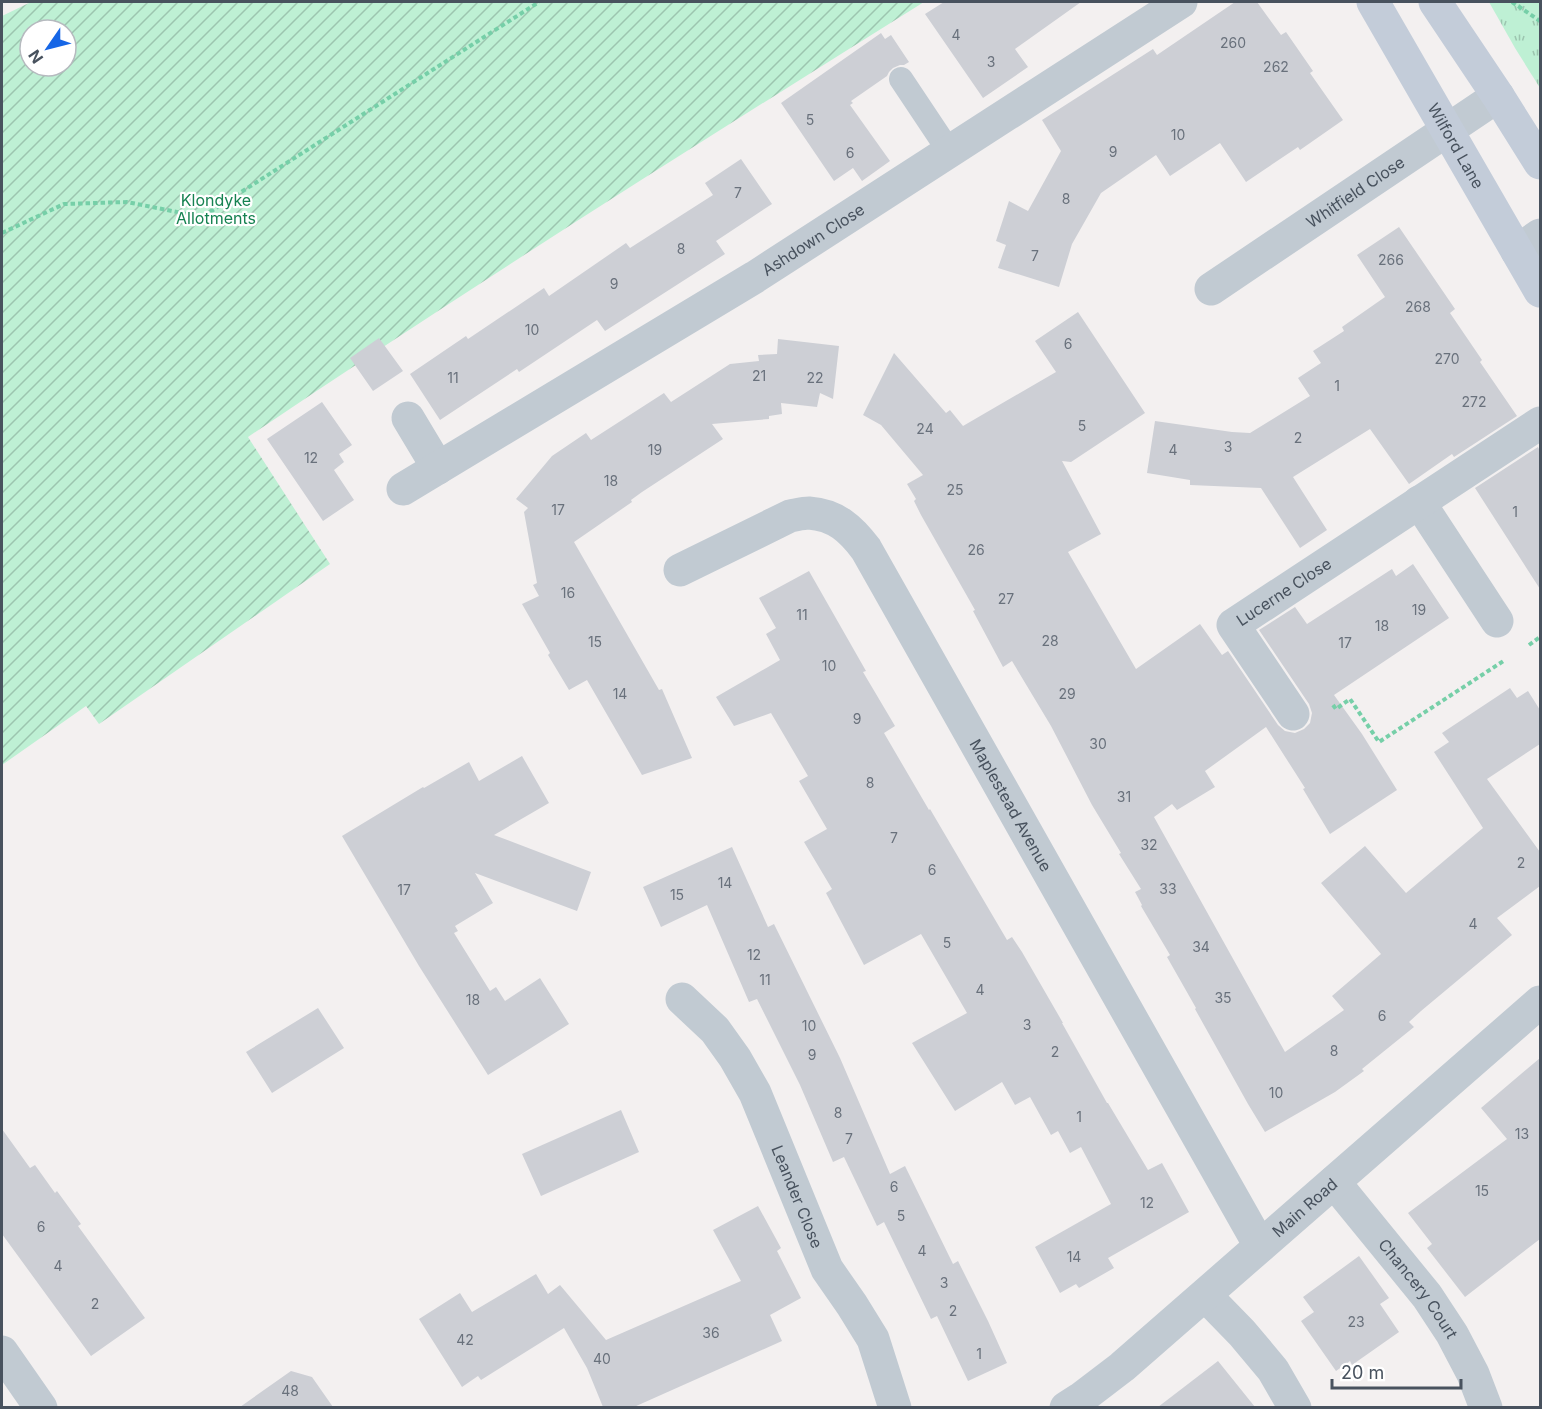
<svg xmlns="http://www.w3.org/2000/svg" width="1542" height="1409" font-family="Inter,sans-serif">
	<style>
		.park { fill: url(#park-tufts) }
		.garden { fill: url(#garden-furrows); fill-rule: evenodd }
		.building { fill: #cdcfd5 }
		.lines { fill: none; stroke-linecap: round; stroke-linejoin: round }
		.path { stroke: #76cfa8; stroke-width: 4; stroke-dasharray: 4.5 3; stroke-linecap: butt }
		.service { stroke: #c1cad2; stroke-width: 24 }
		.minor { stroke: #c1cad2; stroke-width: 33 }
		.secondary { stroke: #c3ccd9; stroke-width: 33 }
		.labels { text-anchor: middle; stroke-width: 4.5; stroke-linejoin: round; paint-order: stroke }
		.number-label { font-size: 14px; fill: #69717c }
		.street-label { font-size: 16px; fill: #48525e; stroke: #fff }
		.park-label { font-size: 16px; fill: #168251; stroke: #fff }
	</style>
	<defs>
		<pattern id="park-tufts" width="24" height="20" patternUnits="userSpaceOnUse" patternTransform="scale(1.5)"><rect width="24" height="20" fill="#bef0d4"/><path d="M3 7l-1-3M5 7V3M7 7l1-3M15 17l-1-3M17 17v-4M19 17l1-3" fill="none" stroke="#9cc5af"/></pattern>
		<pattern id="garden-furrows" width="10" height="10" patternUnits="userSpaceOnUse" patternTransform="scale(1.5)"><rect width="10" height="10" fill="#bef0d4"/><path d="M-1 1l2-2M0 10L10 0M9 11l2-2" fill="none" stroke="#9cc5af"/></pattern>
	</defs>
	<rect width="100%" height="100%" fill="#f3f0f0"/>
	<path class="park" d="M1489 2H1540V88L1515 48Z"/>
	<path class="garden" d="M31 2H924C697 144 470 287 248 437L330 564 99 724 86 706 2 765V16ZM30 30H66V66H30Z"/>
	<path class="building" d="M944 2H1081L1015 49 1028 67 983 98 925 14Z
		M1235 2H1257L1281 35 1286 32 1313 71 1310 73 1343 120 1300 150 1298 147 1246 182 1220 143 1170 176 1156 155 1101 193 1072 244 1059 287 998 268 1006 245 996 241 1009 201 1028 211 1061 151 1042 120 1153 49 1157 55Z
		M881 33 885 39 891 35 909 62 904 65H900L893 68 889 72 887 76 851 101 853 103 850 105 890 161 862 181 853 168 834 181 781 103Z
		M741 159 772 204 716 241 725 254 605 331 597 320 519 372 517 369 440 420 410 374 466 336 468 339 544 288 549 296 626 243 630 248 713 195 705 183Z
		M1399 227 1455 309 1450 313 1482 360 1480 362 1517 416 1454 457 1452 454 1409 484 1370 429 1293 477 1327 530 1300 548 1261 488 1190 485V480L1147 473 1155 421 1232 432 1250 433 1310 396 1298 378 1321 363 1313 351 1344 331 1342 327 1385 297 1357 255Z
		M1078 312 1145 413 1071 462 1062 461 1101 534 1068 552 1136 669 1200 624 1222 655 1228 651 1278 725 1285 731 1295 733 1304 729 1310 723 1312 713 1309 704 1259 630 1295 607 1307 624 1392 569 1396 576 1413 564 1449 618 1334 695 1362 734 1397 790 1330 834 1303 789 1305 788 1266 727 1205 771 1215 787 1177 810 1172 804 1154 817 1285 1052 1344 1010 1332 996 1381 954 1321 883 1365 846 1406 893 1483 828 1434 752 1449 742 1442 733 1510 688 1517 698 1528 691 1540 710V744L1487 779 1540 852V886L1497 918 1512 935 1421 1011 1409 1022 1414 1027 1362 1069 1364 1071 1335 1092 1265 1132 1248 1104 1195 1009 1196 1008 1167 957 1170 955 1141 906 1142 905 1135 892 1141 889 1119 854 1121 853 1092 805 1051 726 1012 661 1003 667 973 611 975 610 921 515 914 501 916 499 907 484 923 475 881 425 863 415 894 353 946 413 950 410 963 426 1056 372 1035 341Z
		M379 338 403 371 373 391 350 358Z
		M778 339 839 346 833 399 820 393 817 407 781 403 782 414 769 416V419L712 424 723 439 642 492 631 500 632 502 574 542 659 690 662 689 692 758 642 775 587 680 569 690 548 655 550 653 522 604 539 596 533 585 537 583 524 512 528 508 516 499 552 456 586 433 591 440 664 393 671 402 730 364 759 361 758 355 777 354Z
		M322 402 352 445 339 454 344 462 334 470 354 500 323 521 267 439Z
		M1538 447 1540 451V589L1475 488Z
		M809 571 866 671 863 672 895 726 884 733 929 810 930 809 1007 940 1012 937 1022 952 1063 1023H1062L1107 1103H1108L1148 1170 1162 1163 1189 1212 1108 1258 1114 1268 1079 1288 1076 1284 1060 1293 1035 1247 1111 1204 1081 1147 1070 1153 1058 1131 1051 1135 1030 1097 1015 1105 1002 1082 955 1111 912 1043 967 1013 921 934 864 965 826 893 832 889 804 842 827 829 799 781 808 776 771 713 734 726 716 697 780 660 766 634 776 628 759 598Z
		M522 756 549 803 494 835 591 872 577 911 475 873 493 903 455 926 458 931 454 933 490 991 496 987 505 1001 540 978 569 1024 488 1075 419 966 342 836 423 787 424 788 469 762 479 781Z
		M732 847 768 927 774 924 840 1058 890 1174 905 1166 953 1264 958 1261 988 1321 1007 1363 968 1381 937 1316 931 1319 884 1222 877 1226 844 1157 833 1162 800 1085 757 999 749 1002 707 905 661 927 643 887Z
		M318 1008 344 1048 272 1093 246 1052Z
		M1540 1058V1239L1465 1297 1427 1248 1432 1244 1408 1213 1507 1139 1481 1108Z
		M621 1110 639 1152 541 1196 522 1154Z
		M2 1129 30 1168 35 1165 55 1193 57 1191 81 1224 78 1226 145 1318 91 1356 2 1234Z
		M758 1206 781 1248 777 1251 801 1298 770 1315 782 1341 634 1407H603L587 1368 564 1328 481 1380 478 1376 462 1387 419 1319 460 1293 472 1312 536 1274 548 1294 560 1285 606 1340 741 1281 713 1230Z
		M1359 1256 1389 1298 1380 1304 1399 1332 1352 1365 1350 1361 1336 1371 1301 1321 1314 1312 1303 1297Z
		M1218 1361 1255 1407H1158Z
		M291 1371 312 1377 333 1407H240Z"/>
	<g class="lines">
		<path class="path" d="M1512 2 1540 21
			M2 233 64 204 127 202 202 217 539 2
			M1529 645 1540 637
			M1333 705 1336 709 1350 699 1379 742 1505 660"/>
		<path class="service" d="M901 79 949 151"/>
		<g class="minor">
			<path d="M1517 251 1540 235"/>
			<path id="s1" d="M1211 289 1498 96"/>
			<path d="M408 418 438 468"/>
			<path id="s2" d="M403 489 755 277 1181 2"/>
			<path d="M1419 502 1497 621"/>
			<path id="s3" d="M680 570 790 516C796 515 803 513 809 513 836 515 851 529 866 549L1260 1246"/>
			<path id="s4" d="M1293 714 1233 625 1540 423"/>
			<path id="s5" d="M682 999 715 1030 735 1058 755 1093 827 1269 852 1305 873 1339 895 1408"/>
			<path id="s6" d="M1334 1182 1427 1296 1452 1334 1473 1374 1486 1408"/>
			<path d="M1205 1295 1242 1333 1273 1370 1295 1408"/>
			<path d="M2 1352 41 1408"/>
			<path id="s7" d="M1066 1408 1080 1399 1122 1367 1540 1002"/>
		</g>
		<g class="secondary">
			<path id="s8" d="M1373 2 1540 291"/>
			<path d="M1435 2 1498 96 1540 163"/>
		</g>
	</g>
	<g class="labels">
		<g class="number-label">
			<text x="956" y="40">4</text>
			<text x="1233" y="48">260</text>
			<text x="991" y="67">3</text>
			<text x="1276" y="72">262</text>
			<text x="810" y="125">5</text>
			<text x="1178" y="140">10</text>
			<text x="1113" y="157">9</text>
			<text x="850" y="158">6</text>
			<text x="738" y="198">7</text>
			<text x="1066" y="204">8</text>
			<text x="681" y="254">8</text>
			<text x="1035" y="261">7</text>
			<text x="1391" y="265">266</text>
			<text x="614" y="289">9</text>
			<text x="1418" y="312">268</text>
			<text x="532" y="335">10</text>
			<text x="1068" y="349">6</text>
			<text x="1447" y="364">270</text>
			<text x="759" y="381">21</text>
			<text x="453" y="383">11</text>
			<text x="815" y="383">22</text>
			<text x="1337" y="391">1</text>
			<text x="1474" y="407">272</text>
			<text x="1082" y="431">5</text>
			<text x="925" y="434">24</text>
			<text x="1298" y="443">2</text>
			<text x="1228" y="452">3</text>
			<text x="655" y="455">19</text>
			<text x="1173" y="455">4</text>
			<text x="311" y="463">12</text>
			<text x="611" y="486">18</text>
			<text x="955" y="495">25</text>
			<text x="558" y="515">17</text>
			<text x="1515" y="517">1</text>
			<text x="976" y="555">26</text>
			<text x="568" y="598">16</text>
			<text x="1006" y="604">27</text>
			<text x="1419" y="615">19</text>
			<text x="802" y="620">11</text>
			<text x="1382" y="631">18</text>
			<text x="1050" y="646">28</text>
			<text x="595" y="647">15</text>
			<text x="1345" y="648">17</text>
			<text x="829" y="671">10</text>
			<text x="620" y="699">14</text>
			<text x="1067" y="699">29</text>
			<text x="857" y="724">9</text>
			<text x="1098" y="749">30</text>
			<text x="870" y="788">8</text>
			<text x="1124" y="802">31</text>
			<text x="894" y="843">7</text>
			<text x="1149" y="850">32</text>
			<text x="1521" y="868">2</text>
			<text x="932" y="875">6</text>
			<text x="725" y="888">14</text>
			<text x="1168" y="894">33</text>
			<text x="404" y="895">17</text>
			<text x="677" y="900">15</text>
			<text x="1473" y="929">4</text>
			<text x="947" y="948">5</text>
			<text x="1201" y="952">34</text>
			<text x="754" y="960">12</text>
			<text x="765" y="985">11</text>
			<text x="980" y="995">4</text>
			<text x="1223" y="1003">35</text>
			<text x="473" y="1005">18</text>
			<text x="1382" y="1021">6</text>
			<text x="1027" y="1030">3</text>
			<text x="809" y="1031">10</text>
			<text x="1334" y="1056">8</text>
			<text x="1055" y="1057">2</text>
			<text x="812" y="1060">9</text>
			<text x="1276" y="1098">10</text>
			<text x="838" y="1118">8</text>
			<text x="1079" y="1122">1</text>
			<text x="1522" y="1139">13</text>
			<text x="849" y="1144">7</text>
			<text x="894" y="1192">6</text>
			<text x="1482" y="1196">15</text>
			<text x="1147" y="1208">12</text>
			<text x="901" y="1221">5</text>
			<text x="41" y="1232">6</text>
			<text x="922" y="1256">4</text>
			<text x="1074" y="1262">14</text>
			<text x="58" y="1271">4</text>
			<text x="944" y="1288">3</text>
			<text x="95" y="1309">2</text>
			<text x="953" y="1316">2</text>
			<text x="1356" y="1327">23</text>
			<text x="711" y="1338">36</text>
			<text x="465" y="1345">42</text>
			<text x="979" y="1359">1</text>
			<text x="602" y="1364">40</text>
			<text x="290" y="1396">48</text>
		</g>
		<g class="street-label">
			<text dy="6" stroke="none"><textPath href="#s8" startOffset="166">Wilford Lane</textPath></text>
			<text dy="6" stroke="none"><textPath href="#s1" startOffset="174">Whitfield Close</textPath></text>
			<text dy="6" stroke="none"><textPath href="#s2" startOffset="480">Ashdown Close</textPath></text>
			<text dy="6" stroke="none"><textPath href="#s4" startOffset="168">Lucerne Close</textPath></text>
			<text dy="6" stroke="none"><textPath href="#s3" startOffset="506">Maplestead Avenue</textPath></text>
			<text dy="6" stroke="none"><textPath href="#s5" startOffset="232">Leander Close</textPath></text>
			<text dy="6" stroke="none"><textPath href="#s7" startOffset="312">Main Road</textPath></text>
			<text dy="6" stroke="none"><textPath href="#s6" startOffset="136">Chancery Court</textPath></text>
		</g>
		<g class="park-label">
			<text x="216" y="206">Klondyke<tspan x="216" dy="18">Allotments</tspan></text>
		</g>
	</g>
	<rect width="1542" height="1409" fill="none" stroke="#48525e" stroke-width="6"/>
	<g transform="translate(48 48) rotate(235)"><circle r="28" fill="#ffffff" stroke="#b6babf" stroke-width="1.5"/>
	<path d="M0-4.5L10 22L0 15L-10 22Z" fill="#1666e6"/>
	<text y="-9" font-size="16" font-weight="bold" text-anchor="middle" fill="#48525e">N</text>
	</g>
	<path d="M1332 1379v9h129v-9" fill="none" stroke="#48525e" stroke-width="3"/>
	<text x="1341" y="1379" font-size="18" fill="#48525e" stroke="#ffffff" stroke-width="4.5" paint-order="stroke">20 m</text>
</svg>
